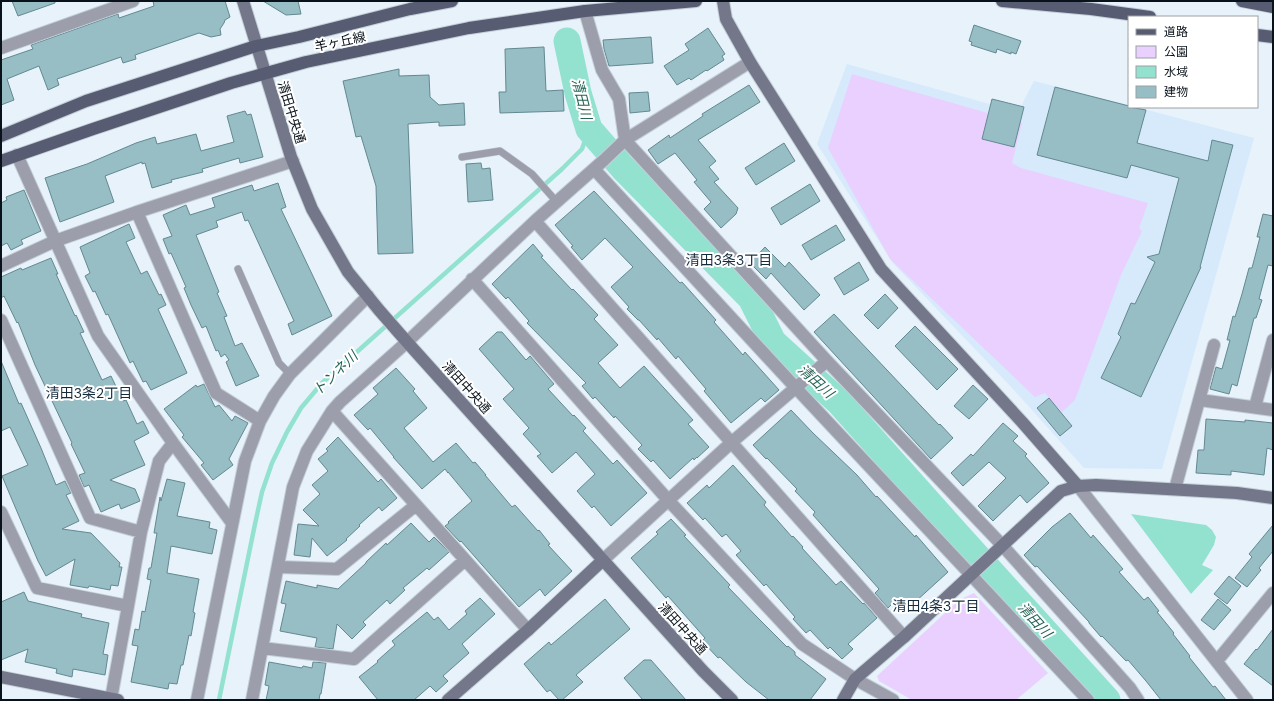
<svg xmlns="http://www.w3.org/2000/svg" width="1274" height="701" font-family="'DM Sans','Noto Sans JP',sans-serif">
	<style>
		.built { fill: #d6eafb }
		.green { fill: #e9d0fe }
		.water { fill: #93e2d0 }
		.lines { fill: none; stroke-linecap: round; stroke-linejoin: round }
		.stream { stroke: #93e2d0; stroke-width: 4.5 }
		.river { stroke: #93e2d0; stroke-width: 27 }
		.building { fill: #97bec5; stroke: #638990 }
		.lane-casing { stroke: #c3ced7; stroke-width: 8 }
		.street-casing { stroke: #c3ced7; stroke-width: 14 }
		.secondary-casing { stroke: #c3ced7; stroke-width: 14 }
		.primary-casing { stroke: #c3ced7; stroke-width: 14 }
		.lane { stroke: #9c9eac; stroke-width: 7 }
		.street { stroke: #9c9eac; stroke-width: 12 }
		.secondary { stroke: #74778a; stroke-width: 12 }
		.primary { stroke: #575c72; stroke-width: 12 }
		.labels { text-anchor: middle; stroke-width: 4; stroke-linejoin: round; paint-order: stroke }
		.street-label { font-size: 13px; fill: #09121a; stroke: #fff }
		.water-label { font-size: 14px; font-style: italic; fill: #246356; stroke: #fff }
		.neighbourhood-label { font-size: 14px; fill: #152c3d; stroke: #fff }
	</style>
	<rect width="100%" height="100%" fill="#e7f2fb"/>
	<path class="built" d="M847 64 1018 112 1034 81 1129 105V107H1136L1254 138 1162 469 1084 468 1013 389 893 263 817 144Z"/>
	<path class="green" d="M852 74 1022 123 1012 163 1021 168 1148 203 1139 228 1142 231 1121 275 1075 400 1062 412 1045 393 1035 397 890 259 828 148Z
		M974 593 1048 673 1016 700H912L879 681 877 676 959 600Z"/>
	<path class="water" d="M1131 514 1206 525 1212 530 1216 537 1214 545 1202 565 1213 570 1191 594Z"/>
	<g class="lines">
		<path class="stream" d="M219 700 255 524 262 492 272 463 287 432 301 408 322 383 562 169 582 149 589 129"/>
		<path class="river" d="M567 41 578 93 589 129 623 168 751 298 773 342 839 402 953 530 1107 700"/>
	</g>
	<path class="building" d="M12 1H55V3L18 16Z
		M153 1H225L230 17 225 20 224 23 220 29 221 35 211 37 199 33 135 55 136 59 123 63 121 57 57 79 59 85 48 90 39 66 7 79 14 100 1 105V60L33 49 31 45 118 14 119 18 154 6Z
		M263 1H298L301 14 286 15Z
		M974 25 1021 41 1016 54 1011 52V54L997 49 996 53 971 45 972 42 969 41Z
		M708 28 725 54 722 56 724 60 707 71 706 70 691 80 689 78 677 85 664 66 689 50 685 44Z
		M651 37 653 63 609 66 604 49 603 40Z
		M544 47 546 91 563 90 564 111 500 113 499 92H506L505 49Z
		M399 69V76L429 75 430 97 439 105 464 103 465 125 439 126V122L408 124 413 253 378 254 376 186 361 136 356 137 343 81Z
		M749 85 760 102 698 140 716 161 709 167 719 179 714 182 738 208 736 214 721 228 704 209 711 202 694 182 697 180 675 153 658 164 648 150 669 135 670 138 703 116 702 114Z
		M1055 87 1129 106V107L1146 110 1137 143 1208 161 1212 140 1233 145 1200 267H1201L1141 397 1101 378 1121 337 1118 334 1131 303 1135 304 1155 262 1147 257 1159 254 1179 178 1131 165 1127 178 1037 155Z
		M648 92 650 111 630 113 629 93Z
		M992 99 1024 107 1014 147 982 139Z
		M245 111 247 115 251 114 263 157 240 163 239 158 202 169 203 172 171 180 172 182 152 188 145 163 142 164V162L105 176 114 202 60 222 45 178 87 164 136 143 155 137 157 144 196 134 201 151 234 142 227 116Z
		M784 143 795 161 756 185 745 168Z
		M481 163 482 169 490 168 493 200 468 202 466 164Z
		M278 183 286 207 281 209 332 316 292 335 288 324 294 321 248 220 245 221 242 212 216 221 218 227 196 235 219 292 217 293 227 316 224 317 235 346 242 343 259 376 236 386 226 362 229 360 225 354 221 357 218 350 216 351 206 326 202 328 191 305 184 288 186 287 171 253 169 254 163 239 172 236 163 215 186 205 190 215 215 207 212 198 252 185 254 191Z
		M810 184 820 201 781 225 771 208Z
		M24 190 41 231 21 240 23 244 11 250 7 243 1 246V203L7 200 6 197Z
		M594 191 680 283 682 282 716 320 714 322 743 355 745 352 779 390 765 402 761 398 731 423 704 391 706 389 678 356 676 359 658 338 657 340 639 320H638L627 309 629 307 611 287 633 267 605 238 582 260 571 247 573 246 555 225Z
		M1263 214 1273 216V266L1268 265 1259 299 1262 300 1256 318H1254L1237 386 1232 384 1229 394 1210 389 1216 367 1222 369 1230 340H1227L1233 316 1235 317 1242 294 1249 268H1252L1260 237H1257Z
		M129 224 135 238 126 242 141 274 147 271 159 295 161 294 166 305 158 309 187 373 151 390 146 381 143 382 133 361 130 363 108 314 106 315 95 291 93 292 85 276 90 273 80 247Z
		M836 225 845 240 811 260 802 245Z
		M533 244 543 256 541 257 572 290 573 289 598 315 594 319 618 345 598 363 620 388 644 366 693 420 688 424 709 447 697 458V457L694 460 693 458 670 479 653 460 651 462 638 449 642 445 615 416 614 418 595 397 593 399 582 386 586 383 527 323 529 321 508 297 506 299 492 284Z
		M765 247 785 267 789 262 820 295 804 310 771 273 766 279 750 263Z
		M51 258 58 274H56L75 316 76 315 84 332 80 333 102 380 111 376 123 401 126 400 137 424 143 421 149 433 134 441 145 465 110 480 135 489 140 501 121 509 119 504 101 512 89 485 84 487 79 475 85 473 71 444 72 443 35 365 18 322 17 323 4 296 1 298V277L21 268 22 270Z
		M859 262 869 280 844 295 834 278Z
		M885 294 898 308 878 329 864 315Z
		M834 314 939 425 940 424 953 438 931 459 814 332Z
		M915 326 958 369 937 390 895 346Z
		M497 332H502L526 360 530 356 554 384 548 389 573 416 574 415 586 428 583 431 613 464 617 460 647 493 611 526 594 506 592 508 577 491 595 474 576 452 552 473 537 456 541 454 523 434 529 428 503 399 514 389 479 349Z
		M1 361 19 404 21 403 41 448 56 485 65 481 71 493 66 495 79 521 62 529 91 533 120 563 119 567H122L118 586 111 585 110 590 89 586 88 588 70 585 75 559 46 576 38 561 2 476 28 465 10 427 1 431Z
		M396 368 415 389 413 391 427 408 404 428 433 462 456 443 473 463 475 462 486 475H485L512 507 515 505 538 531 539 530 550 544 548 545 572 571 545 596 540 589 519 607 461 541 460 542 445 526 449 523 448 522 472 501 448 472V473L445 469 422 489 393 457H394L370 428 368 430 354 415 378 394 373 388Z
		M204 384 215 407 219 405 232 421 235 416 248 423 229 459 233 465 213 480 201 465 204 463 182 437 184 435 164 409 196 385 197 387Z
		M973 385 988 399 969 419 954 406Z
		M1049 398 1072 426 1060 436 1037 408Z
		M791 410 813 433 857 475 876 497 877 496 915 537 916 535 948 572 915 602 912 599 898 611 892 604 888 608 875 593 879 589 813 515 815 512 795 491 797 489 767 458 766 459 753 445Z
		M1206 419 1245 422V420L1273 423V450L1267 448 1264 475 1231 471V475L1196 473 1198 450H1204Z
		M1003 423 1018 436 1013 441 1027 454 1025 456 1049 483 1027 503 1020 495 993 521 978 506 1006 478 989 462 963 486 951 473 971 454 973 456Z
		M338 437 378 482 381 479 397 498 382 511 379 507 359 525 360 526 346 539 347 540 327 556 312 538 310 557 294 555 298 524 319 526 303 510 320 494 312 485 328 471 318 459 328 451 326 449Z
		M733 465 766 502 764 505 792 537 793 536 803 547 802 548 836 585 841 581 863 604 864 603 877 618 848 644 853 649 842 659 830 647 828 649 810 630 806 633 793 619 795 617 766 584 764 586 736 555 741 551 726 534 722 537 705 518 703 520 687 503 707 485 709 488Z
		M167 479 185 483 177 516 210 522 209 528 217 530 212 554 171 546 167 573 199 579 193 612 195 613 191 636 189 635 183 665H181L177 684 169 683 168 689 131 682 138 646 132 645 135 629 139 630 142 611 145 612 151 580 147 579 149 568H151L157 533H154L160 497 161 501Z
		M1070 513 1091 538 1093 535 1123 569 1119 572 1144 600 1148 597 1159 611 1157 612 1174 633 1173 634 1190 656 1189 657 1213 687 1215 686 1226 700H1161L1146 681 1128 660 1126 661 1102 636 1101 637 1089 623V622L1037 566 1035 567 1024 555 1052 527Z
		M671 519 686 535 684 536 730 585 728 587 757 617 787 647 788 646 795 652V655L826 679 810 700H769L746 682 720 657 718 658 702 641 705 638 668 596 666 598 631 558 658 534 656 532Z
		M411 523 429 542 434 537 449 552 429 570 427 568 403 588 405 590 390 604 387 600 363 622 366 625 352 639 337 624 333 649 315 647 317 638 280 631 286 604 281 603 286 581 317 588V585L338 589 366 563V562L386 543 387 545Z
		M1273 525V551L1259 568 1261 570 1247 587 1235 578 1252 557 1249 554Z
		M1229 576 1241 586 1227 604 1214 594Z
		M24 592 28 601 82 614 81 617 109 623 103 654 108 655 105 675 73 669 72 677 56 673 57 669 25 662 28 649 1 660V602Z
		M480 598 495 614 462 644 469 653 443 676 448 681 436 692 430 686 414 700H378L359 677 378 662 377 661 395 645 392 641 427 612 434 620 438 617 449 630 467 614 465 611Z
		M605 599 630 629 576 675 583 682 562 700H559L550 690 547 692 524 664 549 642 551 645Z
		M1218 599 1231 610 1214 630 1201 620Z
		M1273 629V686L1244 664 1256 649 1257 650Z
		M644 660H651L686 700H643L624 678Z
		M269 662 302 668 303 666 312 668 313 662 326 663 321 694H320L319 700H266L269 686 265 685Z"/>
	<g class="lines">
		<g class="lane-casing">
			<path id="lane" d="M462 157 500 151 532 174 556 201
				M238 269 279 363 290 374"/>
		</g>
		<g class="street-casing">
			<path id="street" d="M585 11 602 70 619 99 625 140 827 361 1002 545 1130 688 1138 700
				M1 48 133 1
				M17 155 98 336 173 443 232 523
				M594 169 796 388 1088 700
				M137 212 216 393 260 421
				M535 221 904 637
				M1 266 55 241 137 212 293 161
				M472 279 669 501 802 644 855 679 893 700
				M1 320 90 518 141 532
				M1200 400 1273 410
				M1255 407 1273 340
				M332 411 528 630
				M1078 486 1247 700
				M1175 489 1214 345
				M1 512 37 588 128 606
				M603 560 732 442 827 361
				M279 567 337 569 416 505
				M262 648 354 659 465 560
				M1217 661 1273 593
				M111 699 128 606 141 532 159 461 173 443
				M197 700 245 461 260 421 274 396 290 374 368 296
				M252 700 293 487 307 451 332 411 340 402 407 342 535 221 604 160 625 140 750 62"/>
		</g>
		<g class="secondary-casing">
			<path id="secondary" d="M243 1 291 157 312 209 348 272 379 310 407 342 603 560 703 671 732 700
				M723 1 726 19 750 62 881 269 1022 422 1078 486
				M1 677 118 700
				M448 700 528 630 603 560
				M843 700 855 679 904 637 1061 491 1078 486 1096 485 1237 493 1273 498"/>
		</g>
		<g class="primary-casing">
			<path id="primary" d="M1002 1 1091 9 1150 17
				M1242 1 1273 7
				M1257 35 1273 37
				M1 136 86 101 256 46 299 37 410 9 452 1
				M1 161 93 129 231 83 306 62 469 28 585 11 696 1"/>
		</g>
		<use href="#lane" class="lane"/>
		<use href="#street" class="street"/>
		<use href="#secondary" class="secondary"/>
		<use href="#primary" class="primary"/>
	</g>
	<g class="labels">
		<g class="street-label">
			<text transform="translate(340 41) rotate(-12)" y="5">羊ヶ丘線</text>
			<text transform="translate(292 112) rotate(73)" y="5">清田中央通</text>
			<text transform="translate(467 387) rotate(48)" y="5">清田中央通</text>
			<text transform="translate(683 628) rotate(48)" y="5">清田中央通</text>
		</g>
		<g class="water-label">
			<text transform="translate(582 99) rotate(76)" y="5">清田川</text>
			<text transform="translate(335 373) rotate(-44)" y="5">トンネ川</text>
			<text transform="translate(816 381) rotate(42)" y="5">清田川</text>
			<text transform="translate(1035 620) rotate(48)" y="5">清田川</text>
		</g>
		<g class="neighbourhood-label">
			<text x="729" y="265">清田3条3丁目</text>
			<text x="89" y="398">清田3条2丁目</text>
			<text x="936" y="611">清田4条3丁目</text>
		</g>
	</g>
	<rect width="1274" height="701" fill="none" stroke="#09121a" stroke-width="4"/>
	<rect x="1128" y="16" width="130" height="92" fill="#ffffff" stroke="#9da0a3"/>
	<rect x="1136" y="29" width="20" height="6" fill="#575c72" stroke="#9da0a3"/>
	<text x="1164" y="36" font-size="12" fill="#09121a">道路</text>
	<rect x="1136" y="46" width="20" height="12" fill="#e9d0fe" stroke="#9da0a3"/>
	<text x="1164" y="56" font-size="12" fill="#09121a">公園</text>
	<rect x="1136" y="66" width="20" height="12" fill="#93e2d0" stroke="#9da0a3"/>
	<text x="1164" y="76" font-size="12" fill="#09121a">水域</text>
	<rect x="1136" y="86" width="20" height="12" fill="#97bec5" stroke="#9da0a3"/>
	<text x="1164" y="96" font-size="12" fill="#09121a">建物</text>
</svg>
